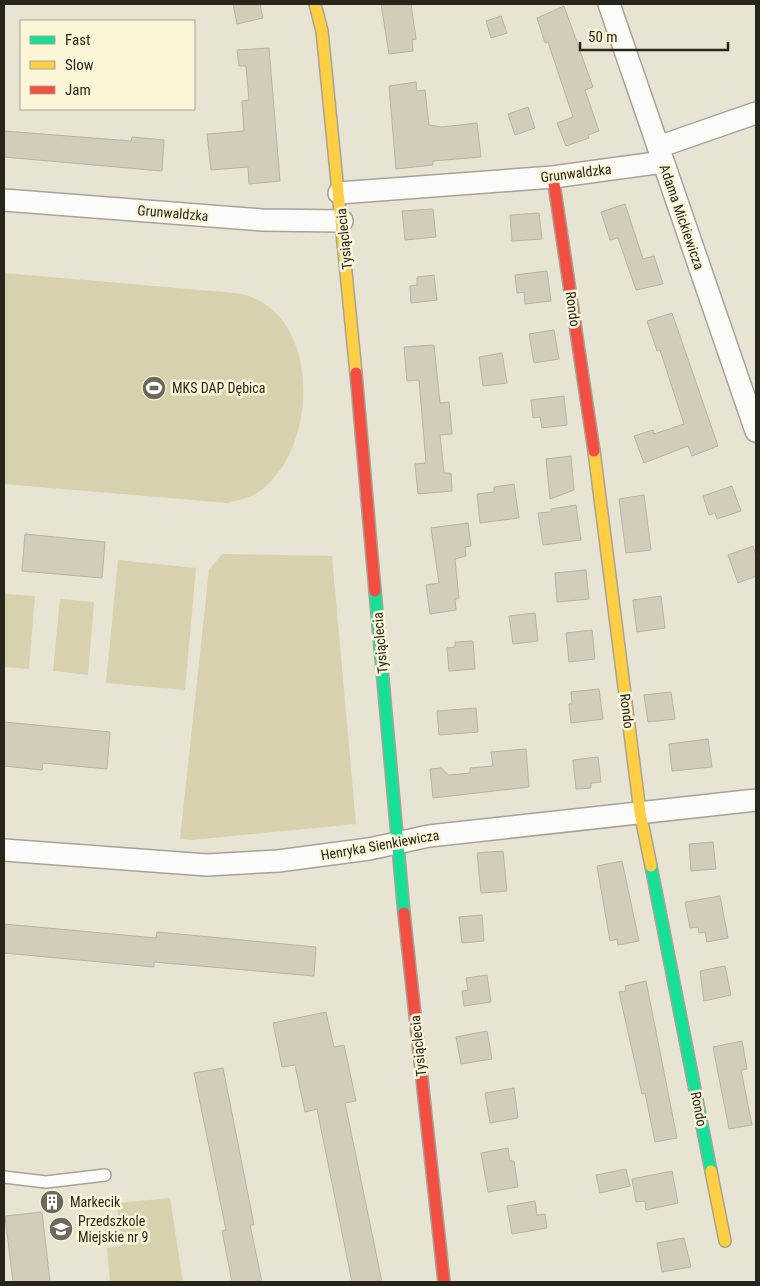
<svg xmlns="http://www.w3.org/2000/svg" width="760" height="1286" font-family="'Roboto Condensed',sans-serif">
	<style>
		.green { fill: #d8d1ad }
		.building { fill: #d2cdb9; stroke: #b6b3a7 }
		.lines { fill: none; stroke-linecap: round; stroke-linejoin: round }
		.lane-casing { stroke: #a6a396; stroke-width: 14 }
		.street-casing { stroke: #a6a396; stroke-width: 24 }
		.fast-casing { stroke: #a6a396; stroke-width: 14 }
		.slow-casing { stroke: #a6a396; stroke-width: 14 }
		.jam-casing { stroke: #a6a396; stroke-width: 14 }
		.lane { stroke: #fbfbf9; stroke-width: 11 }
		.street { stroke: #fbfbf9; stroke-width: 21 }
		.fast { stroke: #16e098; stroke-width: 11 }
		.slow { stroke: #ffcf43; stroke-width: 11 }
		.jam { stroke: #f24e42; stroke-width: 11 }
		.labels { text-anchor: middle; stroke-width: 5; stroke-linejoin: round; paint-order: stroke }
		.street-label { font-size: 14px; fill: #28261b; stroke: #fcf6d9 }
		.poi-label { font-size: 14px; fill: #28261b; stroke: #fcf6d9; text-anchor: start }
	</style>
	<rect width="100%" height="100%" fill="#e7e4d4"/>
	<path class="green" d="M4 273 235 293C322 305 321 447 260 491 250 498 239 500 228 503L4 484Z
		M222 554 332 556 356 824 192 840 180 839 209 570Z
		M118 560 196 568 185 690 106 683Z
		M4 594 35 596 29 669 4 667Z
		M60 599 94 602 88 675 53 671Z
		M170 1198 183 1282H110L107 1248 121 1246 117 1203Z"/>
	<path class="building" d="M233 4H260L263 18 237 24Z
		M381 4H411L416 39 412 40 413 51 389 54Z
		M564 6 593 87 585 90 599 131 588 135 589 138 566 146 557 123 573 117 548 42 545 43 537 18Z
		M501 16 507 33 491 38 486 21Z
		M269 48 280 181 249 184 248 167 211 170 207 134 244 131 242 101 249 100 246 66H239L237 50Z
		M416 82 417 91 425 90 429 125 442 127 477 123 481 157 433 161V165L396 169 389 86Z
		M528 107 535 128 515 135 508 114Z
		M4 131 131 141 132 137 164 140 162 171 4 157Z
		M625 204 643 259 654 256 663 284 636 290 618 238 610 240 601 212Z
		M433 209 436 237 405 240 402 211Z
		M539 213 542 239 512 241 510 215Z
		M547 271 551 301 525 304 524 292 517 293 515 275Z
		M434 275 437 300 411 303 410 286 417 285V277Z
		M672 313 718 446 692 456 688 446 644 463 634 436 653 430 654 434 684 424 660 350 657 351 647 321Z
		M554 330 559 359 534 363 529 334Z
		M434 345 440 403 449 402 452 434 440 435 444 473H451L452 491 418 494 415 464 426 463 419 380 407 381 404 347Z
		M502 353 507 383 483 386 479 357Z
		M564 396 567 425 542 428 540 417 533 418 531 400Z
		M571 456 574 490 550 499 546 459Z
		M514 484 519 518 480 523 477 494 494 492V487Z
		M732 486 741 511 717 519 715 513 709 515 703 496Z
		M644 495 651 550 626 553 619 499Z
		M576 505 581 540 543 545 538 513 551 512V509Z
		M468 523 471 546 465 547 466 556 455 559 459 599H455L456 610 430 614 426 585 439 583 431 528Z
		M25 534 105 542 102 578 22 571Z
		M753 546 756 556V576L738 583 728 555Z
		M586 570 589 599 557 602 555 573Z
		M661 596 665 628 637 632 633 600Z
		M535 613 538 641 513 644 509 616Z
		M592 630 595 659 569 662 566 633Z
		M473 641 475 669 449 671 447 648 455 647V642Z
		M599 689 603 719 571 723 569 704H572L571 692Z
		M671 692 675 719 648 722 644 695Z
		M476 708 478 732 439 735 437 711Z
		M4 722 110 732 107 769 43 763 42 770 4 766Z
		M708 739 712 767 672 771 669 744Z
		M526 749 529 787 433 798 430 769 441 768 449 775 470 773V768L493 766 491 752Z
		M598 757 601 782 591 783V788L576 789 573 760Z
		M713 842 716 869 691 871 689 844Z
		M503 851 507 891 481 893 477 853Z
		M622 861 639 941 618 945 617 939 610 941 597 866Z
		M720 896 728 938 707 942 705 932 699 933 698 927 690 928 685 902Z
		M482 915 484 941 462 943 459 917Z
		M4 924 156 938 157 932 316 947 314 976 154 962V967L4 953Z
		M725 966 731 995 704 1001 700 971Z
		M487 975 491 1002 464 1006 462 991 468 990 466 978Z
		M646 981 677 1138 655 1142 645 1093 642 1094 619 992 626 991 625 986Z
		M326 1012 334 1047 344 1045 356 1101 345 1103 382 1282H352L317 1109 305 1112 295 1065 282 1067 273 1023Z
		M487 1031 492 1059 461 1064 456 1037Z
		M742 1041 747 1069 741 1070 752 1125 729 1129 713 1047Z
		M223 1068 254 1225H250L262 1282H232L222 1231 226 1230 194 1073Z
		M514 1088 518 1118 490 1123 485 1093Z
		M508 1148 510 1161H514L518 1187 488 1192 481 1153Z
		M626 1169 630 1186 600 1193 596 1175Z
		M672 1171 678 1203 646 1210 645 1201 636 1202 632 1179Z
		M535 1201 537 1215 545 1214 547 1228 512 1234 507 1206Z
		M42 1212 50 1282H13L5 1216Z
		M684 1238 691 1267 662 1272 657 1243Z"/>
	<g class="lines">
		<g class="lane-casing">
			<path id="lane" d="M4 1177 46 1182 105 1175"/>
		</g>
		<g class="street-casing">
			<path id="street" d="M609 4 756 431
				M658 147 756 113
				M339 193 553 177 663 162
				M4 200 262 220 342 221
				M4 850 207 865 278 861 369 849 429 836 756 800"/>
		</g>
		<g class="fast-casing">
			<path id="fast" d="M375 591 404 913
				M651 866 711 1171"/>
		</g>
		<g class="slow-casing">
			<path id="slow" d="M315 4 322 31 356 373
				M594 451 640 812 651 866
				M711 1171 725 1241"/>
		</g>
		<g class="jam-casing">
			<path id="jam" d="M553 177 594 451
				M356 373 375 591
				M404 913 444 1282"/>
		</g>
		<use href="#lane" class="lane"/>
		<use href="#street" class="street"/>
		<use href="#fast" class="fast"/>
		<use href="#slow" class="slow"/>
		<use href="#jam" class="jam"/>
	</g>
	<defs>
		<g id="stadium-disc" transform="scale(1.25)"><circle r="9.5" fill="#6b685c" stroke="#fcf6d9"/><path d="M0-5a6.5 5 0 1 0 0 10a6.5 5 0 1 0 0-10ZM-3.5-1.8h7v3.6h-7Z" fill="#fff"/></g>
		<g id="building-disc" transform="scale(1.25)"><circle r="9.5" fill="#6b685c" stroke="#fcf6d9"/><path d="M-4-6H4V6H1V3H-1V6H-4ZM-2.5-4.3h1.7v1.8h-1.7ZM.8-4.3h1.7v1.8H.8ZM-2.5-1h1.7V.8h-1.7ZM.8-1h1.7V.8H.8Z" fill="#fff"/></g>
		<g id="school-disc" transform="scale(1.25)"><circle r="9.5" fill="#6b685c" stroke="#fcf6d9"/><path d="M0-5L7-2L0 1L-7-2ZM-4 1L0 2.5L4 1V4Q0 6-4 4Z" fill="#fff"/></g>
	</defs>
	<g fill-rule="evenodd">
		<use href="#stadium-disc" x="154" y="388"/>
		<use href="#building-disc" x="52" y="1202"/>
		<use href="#school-disc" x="61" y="1229"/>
	</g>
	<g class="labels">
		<g class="street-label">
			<text transform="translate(576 173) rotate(-7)" y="5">Grunwaldzka</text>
			<text transform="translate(173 213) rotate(5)" y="5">Grunwaldzka</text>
			<text transform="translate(682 217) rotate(71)" y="5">Adama Mickiewicza</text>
			<text transform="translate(344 239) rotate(-96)" y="5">Tysiąclecia</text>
			<text transform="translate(573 309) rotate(82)" y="5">Rondo</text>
			<text transform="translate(380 643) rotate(-95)" y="5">Tysiąclecia</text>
			<text transform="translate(627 711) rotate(83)" y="5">Rondo</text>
			<text transform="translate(380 845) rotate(-10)" y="5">Henryka Sienkiewicza</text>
			<text transform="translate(418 1046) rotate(-96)" y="5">Tysiąclecia</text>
			<text transform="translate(699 1109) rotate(79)" y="5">Rondo</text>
		</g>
		<g class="poi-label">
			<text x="172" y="393">MKS DAP Dębica</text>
			<text x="70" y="1207">Markecik</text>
			<text x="78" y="1226">Przedszkole<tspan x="78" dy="16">Miejskie nr 9</tspan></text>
		</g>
	</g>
	<rect width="760" height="1286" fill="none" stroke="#28261b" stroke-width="10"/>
	<rect x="20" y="20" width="175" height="90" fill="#fcf6d9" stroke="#a7a38d"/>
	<rect x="30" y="36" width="25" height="8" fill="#16e098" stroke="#a7a38d"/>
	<text x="65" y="45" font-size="15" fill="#28261b">Fast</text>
	<rect x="30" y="61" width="25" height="8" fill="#ffcf43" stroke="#a7a38d"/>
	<text x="65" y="70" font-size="15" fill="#28261b">Slow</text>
	<rect x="30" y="86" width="25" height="8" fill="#f24e42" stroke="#a7a38d"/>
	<text x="65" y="95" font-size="15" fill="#28261b">Jam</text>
	<path d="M580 42v8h148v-8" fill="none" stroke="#28261b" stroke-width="2.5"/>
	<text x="588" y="42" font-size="15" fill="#28261b" stroke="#fcf6d9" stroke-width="4" paint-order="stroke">50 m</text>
</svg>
